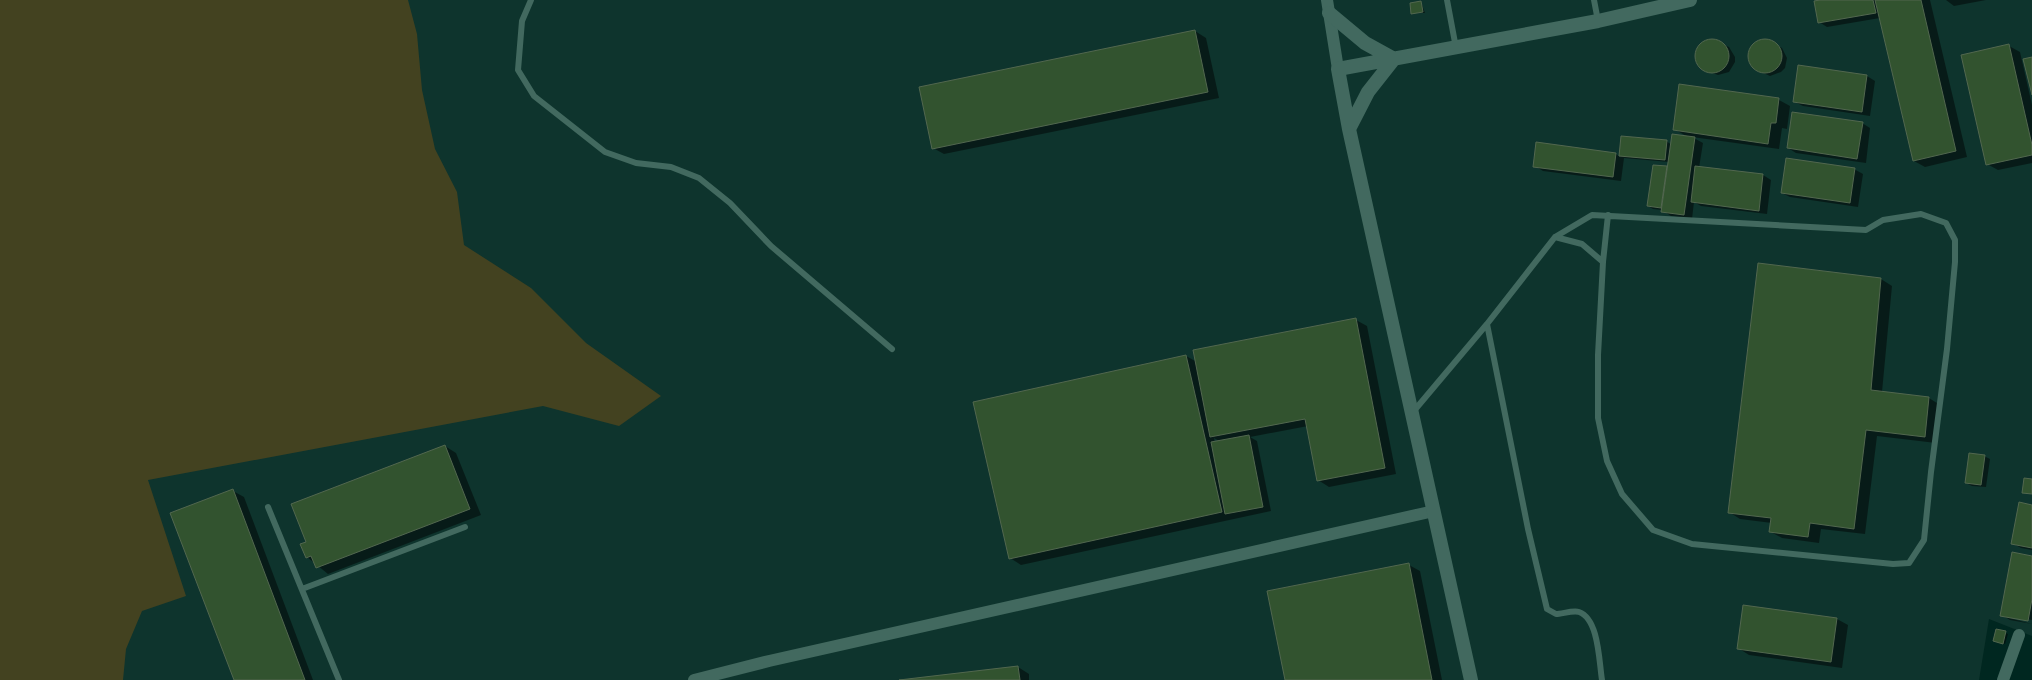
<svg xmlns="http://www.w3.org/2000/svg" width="2032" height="680" font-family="'Source Sans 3',sans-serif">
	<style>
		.built { fill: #0e342d }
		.green { fill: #434220 }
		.shadow { fill: #0007; fill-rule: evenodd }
		.building { fill: #32532f; stroke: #52674f }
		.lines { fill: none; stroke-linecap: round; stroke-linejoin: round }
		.service { stroke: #42695f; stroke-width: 6 }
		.minor { stroke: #42695f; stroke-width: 12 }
		.tertiary { stroke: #42695f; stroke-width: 14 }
	</style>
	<rect width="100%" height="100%" fill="#002720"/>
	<path class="built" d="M0 0H2032V636L1989 619 1979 680H0Z"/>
	<path class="green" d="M0 0H408L417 34 422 90 435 149 457 192 464 245 531 288 586 343 661 396 619 426 543 406 148 480 186 596 142 611 126 649 123 680H0Z"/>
	<path class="shadow" d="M1827 0H1930L1967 157 1925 167 1914 161 1880 18 1827 27 1819 22Z
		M1946 0H1986L1954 6Z
		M1421 2 1425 13H1413L1411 4Z
		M1195 31 1206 38 1219 98 944 154 933 148Z
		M1713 40 1729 47 1735 57V62L1729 72 1718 75 1707 71 1698 63 1697 52 1702 43Z
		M1765 40 1782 48 1787 58 1785 68 1781 72 1770 76 1759 71 1751 64 1749 53 1755 44Z
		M2009 46 2020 52 2032 105V163L1998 170 1987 164Z
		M1867 76 1875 81 1870 116 1803 106 1795 102Z
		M1779 100 1790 106 1787 129 1782 128 1779 149 1692 137 1703 143 1699 168 1763 175 1771 180 1767 214 1701 206 1694 202 1692 219 1671 216 1662 210 1653 209 1648 206 1666 168 1668 169 1669 162 1624 158 1621 181 1543 171 1535 166 1538 144 1616 154 1620 157 1622 137 1666 141 1672 145 1688 137 1674 129Z
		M1862 123 1870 128 1866 163 1796 153 1788 148Z
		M1854 169 1863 174 1858 207 1790 197 1782 193Z
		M1759 264 1881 279 1892 286 1882 392 1929 398 1940 405 1936 443 1877 436 1865 534 1821 529 1819 543 1782 538 1771 532 1772 523 1740 519 1729 512Z
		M1356 320 1367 326 1396 474 1329 487 1318 480 1308 426 1250 437 1257 441 1271 511 1021 565 1010 558 1186 356 1197 362ZM1214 438 1221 442 1215 443Z
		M445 446 456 453 481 515 328 574 307 557V542Z
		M1984 456 1990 459 1986 487 1972 486 1966 483Z
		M233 491 244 497 313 680H235Z
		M2032 506V550L2021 548 2012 543Z
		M2032 557V620L2009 616V618L2032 624 2010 620 2002 615Z
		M1409 565 1420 571 1442 680H1287Z
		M1837 619 1848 625 1842 668 1749 655 1738 648Z
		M1997 630 2008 634 2005 644 1996 642Z
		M1018 667 1029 674V680H910Z"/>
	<path class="building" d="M1820 0H1873L1876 13 1818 23 1814 1Z
		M1875 0H1921L1956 151 1913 161Z
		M1421 1 1423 12 1411 14 1410 3Z
		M1195 30 1208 92 932 149 919 87Z
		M1695 56a17 17 0 1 1 34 0a17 17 0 1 1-34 0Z
		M1748 56a17 17 0 1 1 34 0a17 17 0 1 1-34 0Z
		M2009 44 2032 145V155L1986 165 1961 55Z
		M2032 57V95L2023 59Z
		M1798 65 1867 75 1862 112 1793 102Z
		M1679 84 1779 98 1776 123H1771L1768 144 1673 130Z
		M1792 112 1863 122 1857 159 1787 148Z
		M1672 134 1695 137 1684 215 1661 212Z
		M1621 136 1667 140 1665 160 1619 156Z
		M1536 142 1616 153 1613 177 1533 167Z
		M1786 158 1855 168 1850 203 1781 193Z
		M1653 165 1667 166 1661 208 1647 206Z
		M1695 166 1763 174 1759 211 1691 202Z
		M1758 263 1881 278 1871 390 1929 397 1925 437 1866 430 1854 529 1810 523 1808 537 1769 532 1771 518 1728 513Z
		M1356 318 1385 468 1317 481 1305 419 1210 437 1193 350Z
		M1186 355 1222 512 1009 559 973 402Z
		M1249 435 1263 507 1225 514 1211 442Z
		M445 445 470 509 316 568 311 556 306 558 300 544 306 542 291 504Z
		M1969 453 1985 455 1981 485 1965 483Z
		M2024 478 2032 479V494L2022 493Z
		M233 489 305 680H234L170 513Z
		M2019 502 2032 505V548L2011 544Z
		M2012 552 2032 556V599L2028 621 2000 616Z
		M1409 563 1432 680H1285L1267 591Z
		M1743 605 1837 618 1831 662 1737 649Z
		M1996 629 2006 631 2003 644 1993 641Z
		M1018 666 1020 680H899Z"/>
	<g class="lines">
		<path class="service" d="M531 0 522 21 518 70 534 96 605 152 636 163 671 167 699 178 730 203 771 246 892 349
			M1447 0 1456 48
			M1594 0 1598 21
			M1603 262 1608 215
			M1487 324 1528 529 1547 609 1556 614C1562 614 1573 610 1579 612 1599 619 1599 662 1602 680
			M1413 412 1487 324 1555 237 1592 215 1866 230 1883 220 1921 214 1946 223 1955 240V262L1947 349 1931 472 1924 540 1909 563 1893 564 1692 544 1653 530 1622 494 1607 461 1598 418V355L1603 262 1582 244 1555 237
			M268 507 339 680
			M302 589 465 527"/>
		<path class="minor" d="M1327 0 1338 69
			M694 680 769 661 1434 511
			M2003 680 2019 635"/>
		<path class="tertiary" d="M1329 13 1365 43 1394 59 1368 92 1349 129
			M1471 680 1349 129 1338 69 1598 21 1690 0"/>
	</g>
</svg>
